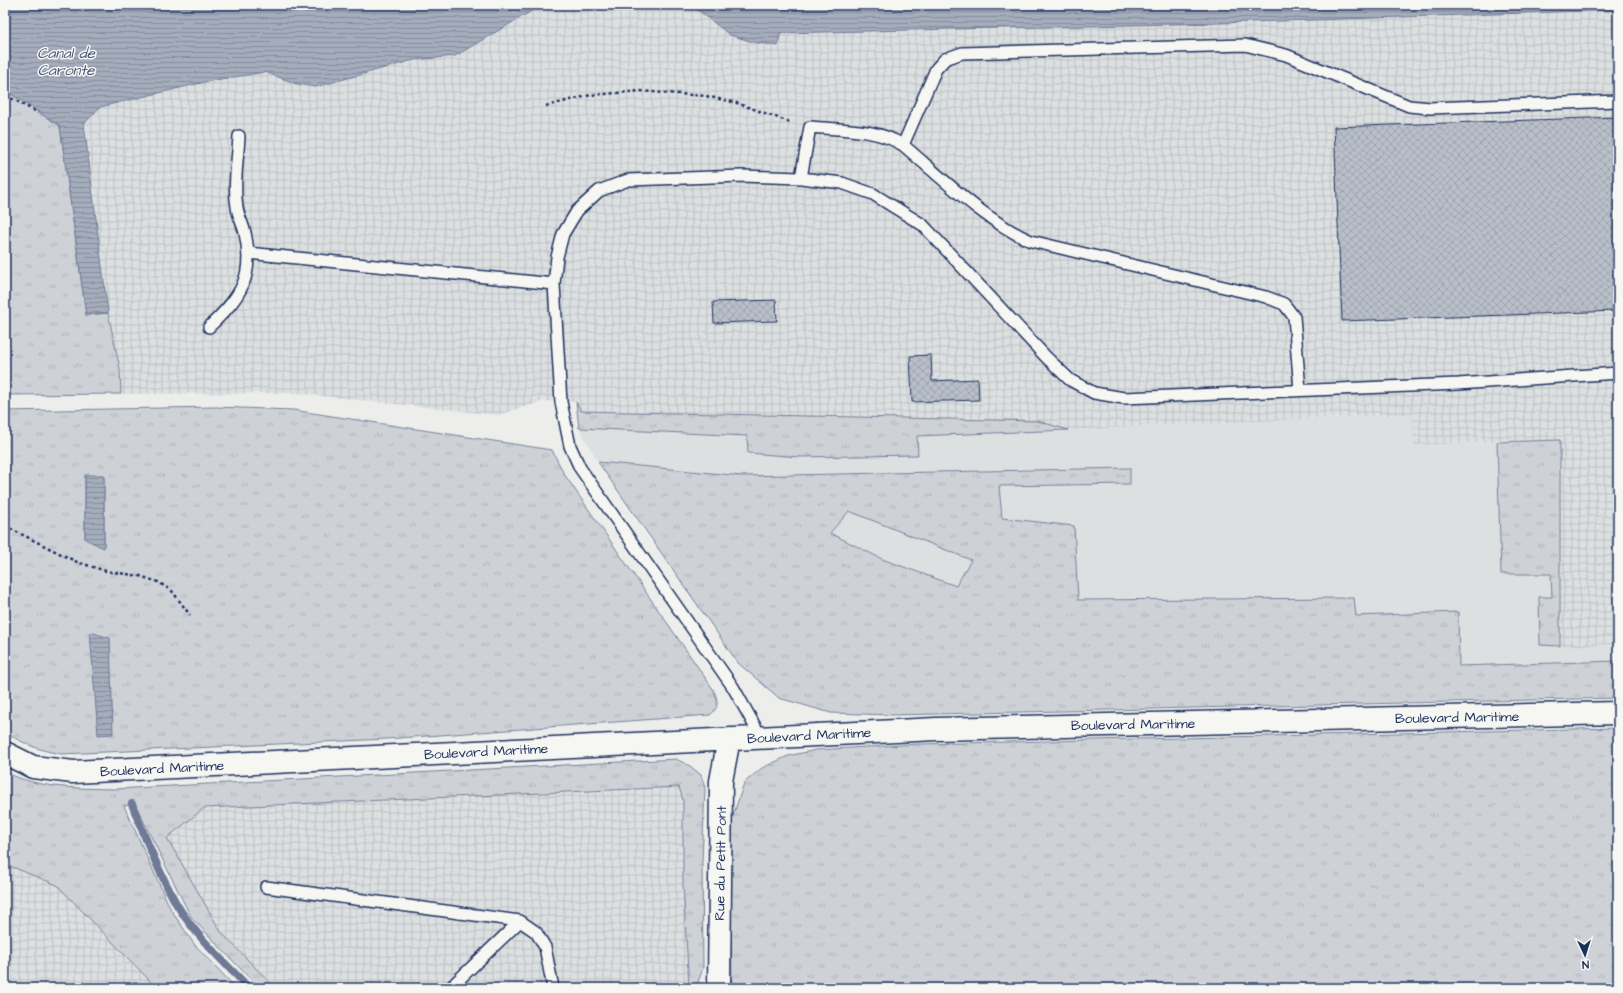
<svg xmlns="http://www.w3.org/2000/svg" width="1623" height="993" font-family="'Architects Daughter',sans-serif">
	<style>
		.built { fill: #dde0e1 }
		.industrial { fill: url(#industrial-grid) }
		.grass { fill: url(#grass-tufts); stroke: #74809a; fill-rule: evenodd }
		.water { fill: url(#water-rules); stroke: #6e7a96 }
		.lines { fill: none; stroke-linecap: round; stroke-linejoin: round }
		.stream { stroke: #6e7a96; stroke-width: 8 }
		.building { fill: url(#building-cross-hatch); stroke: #1b2f5e }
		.service-casing { stroke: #1b2f5e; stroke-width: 14 }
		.minor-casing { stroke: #1b2f5e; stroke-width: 25 }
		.path { stroke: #1b2f5e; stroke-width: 2.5; stroke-dasharray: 3 3; stroke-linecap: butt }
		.service { stroke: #f6f6f2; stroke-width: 11 }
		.minor { stroke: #f6f6f2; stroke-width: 22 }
		.labels { text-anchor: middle; stroke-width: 3; stroke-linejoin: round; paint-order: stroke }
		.street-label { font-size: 14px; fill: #1b2f5e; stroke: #f6f6f2 }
		.water-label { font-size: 15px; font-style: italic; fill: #44547a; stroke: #f6f6f2 }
	</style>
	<defs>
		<pattern id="industrial-grid" width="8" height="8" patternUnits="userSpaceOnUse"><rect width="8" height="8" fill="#dde0e1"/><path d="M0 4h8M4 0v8" fill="none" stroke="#bdc0c3"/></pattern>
		<pattern id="grass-tufts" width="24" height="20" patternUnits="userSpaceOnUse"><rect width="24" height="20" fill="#ced2d7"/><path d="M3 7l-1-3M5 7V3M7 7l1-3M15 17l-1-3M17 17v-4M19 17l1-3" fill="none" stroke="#b0b5bb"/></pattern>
		<pattern id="water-rules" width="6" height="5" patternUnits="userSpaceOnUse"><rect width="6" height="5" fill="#a5acbc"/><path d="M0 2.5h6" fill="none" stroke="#868c9c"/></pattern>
		<pattern id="building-cross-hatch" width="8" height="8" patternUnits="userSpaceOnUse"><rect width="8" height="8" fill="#b9bfc8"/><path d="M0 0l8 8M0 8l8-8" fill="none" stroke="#9ea4ae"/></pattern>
	</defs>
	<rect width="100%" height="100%" fill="#edeeec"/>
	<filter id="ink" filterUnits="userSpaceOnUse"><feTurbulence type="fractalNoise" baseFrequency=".025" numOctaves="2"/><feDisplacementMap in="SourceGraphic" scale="8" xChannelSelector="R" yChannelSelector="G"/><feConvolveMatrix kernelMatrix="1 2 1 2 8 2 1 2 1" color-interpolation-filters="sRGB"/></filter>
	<g filter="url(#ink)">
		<path class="built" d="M1412 414 1415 445 1497 442 1501 574H1551L1552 597H1539L1540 645 1618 644V661L1459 666 1458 612 1355 616 1354 598 1077 600 1074 527 1002 518 998 486 1130 484V468L742 476 598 462 579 428 747 436 749 453 799 457 917 455V436Z
			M849 511 909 536 971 559 956 586 882 559 830 533Z"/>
		<path class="industrial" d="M542 5H691L730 35 778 45 780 33 1618 11V644L1560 646V440L1414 445 1412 414 1068 430 1038 421 581 411 576 402H561L544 401 498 415 294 393 121 394 120 369 108 313 84 124 100 107 209 81 265 72 297 84 315 87 414 60 455 56Z
			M679 787 683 799V884L689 988H275L221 932 167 838 204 808Z
			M5 864 57 885 157 988H5Z"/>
		<path class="grass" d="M5 90 60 126 86 315 108 313 120 369 121 394 5 395Z
			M576 402 581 411 1038 421 1068 430 917 436 918 455 799 457 748 453 747 436 579 428Z
			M215 407 293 410 552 450 564 474 713 689C718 700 720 707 710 715L386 739 62 754C40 751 24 744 5 732V411ZM104 475V547L85 538V476Z
			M1560 440V646L1540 645 1539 597H1552L1551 574H1501L1497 442Z
			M598 462 742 476 1130 468V484L999 486 1002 518 1074 526 1078 600 1354 598 1356 616 1458 612 1459 666 1618 661V698L893 715 831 713 779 698 738 663ZM849 511 971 560 956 586 882 559 830 533Z
			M1618 728V983L1614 988H732L730 825 744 783 762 768 788 756 816 750 919 744Z
			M676 759 690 766 701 775 705 788 702 862 703 968 696 988H689L683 884V800L679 787 204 808 167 838 221 932 275 988H259L191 917 135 804 124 806 171 910 194 944 236 988H157L57 885 5 864V772C39 789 78 788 115 789Z"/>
		<path class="water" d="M5 5H542L455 56 414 60 315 87 297 84 265 72 209 81 100 107 84 124 108 313 86 315 60 126 5 90Z
			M691 5H1618V10L1219 23 780 33 778 46 753 42 730 35Z
			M85 475H104V548L85 539Z
			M90 632 110 638 113 734 98 735Z"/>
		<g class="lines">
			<path class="stream" d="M132 804C145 838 159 873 177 905 196 936 224 962 249 988"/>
		</g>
		<path class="building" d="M1618 117V311L1342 321 1334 127Z
			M776 300 777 321 714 323 713 302Z
			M931 355 932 381 978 379 979 400 912 402 910 356Z"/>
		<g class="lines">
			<g class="service-casing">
				<path id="service" d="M903 145 936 69 945 59 962 53 1245 45 1286 55 1409 106 1430 108 1618 101
					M801 178 810 127C843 130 875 128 903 145 941 177 986 222 1031 241L1266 297 1284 304 1294 317 1300 390
					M248 253 554 284
					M209 327C240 297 255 278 245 233 243 224 238 216 237 207 233 184 238 159 239 136
					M761 737 733 687 580 468 570 446 561 402 554 284 557 257 563 234 577 211 599 191 628 180 742 176 801 178 842 183 873 194 923 225 1046 357 1070 380 1094 393 1124 398 1458 384 1618 373
					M266 887 520 921 536 932 545 947 553 988
					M450 988 520 921"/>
			</g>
			<g class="minor-casing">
				<path id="minor" d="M5 753 33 767 73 772 936 729 1618 713
					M719 988 721 781 729 739"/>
			</g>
			<path class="path" d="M5 99H13L38 113
				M546 106 591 95 640 91 706 96 737 103 792 123
				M5 526 77 562 106 571 140 576 158 582 172 591 190 615"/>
			<use href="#service" class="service"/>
			<use href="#minor" class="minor"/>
		</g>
	</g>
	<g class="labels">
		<g class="street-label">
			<text transform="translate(1457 717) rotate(-1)" y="5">Boulevard Maritime</text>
			<text transform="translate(1133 724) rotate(-1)" y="5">Boulevard Maritime</text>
			<text transform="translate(809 735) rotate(-3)" y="5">Boulevard Maritime</text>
			<text transform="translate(486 751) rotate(-3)" y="5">Boulevard Maritime</text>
			<text transform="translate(162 768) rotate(-3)" y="5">Boulevard Maritime</text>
			<text transform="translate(720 863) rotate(-89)" y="5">Rue du Petit Pont</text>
		</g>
		<g class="water-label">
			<text x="66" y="58">Canal de<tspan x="66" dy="17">Caronte</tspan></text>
		</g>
	</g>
	<rect width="1623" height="993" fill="none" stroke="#f6f6f2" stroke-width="20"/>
	<rect x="10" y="10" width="1603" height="973" fill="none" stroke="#1b2f5e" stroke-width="1.5" filter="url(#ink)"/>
	<g transform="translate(1585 955) rotate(176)" stroke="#f6f6f2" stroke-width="3" paint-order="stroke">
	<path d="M0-3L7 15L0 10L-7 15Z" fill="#1b2f5e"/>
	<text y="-6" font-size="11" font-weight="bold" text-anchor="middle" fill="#1b2f5e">N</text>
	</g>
</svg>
